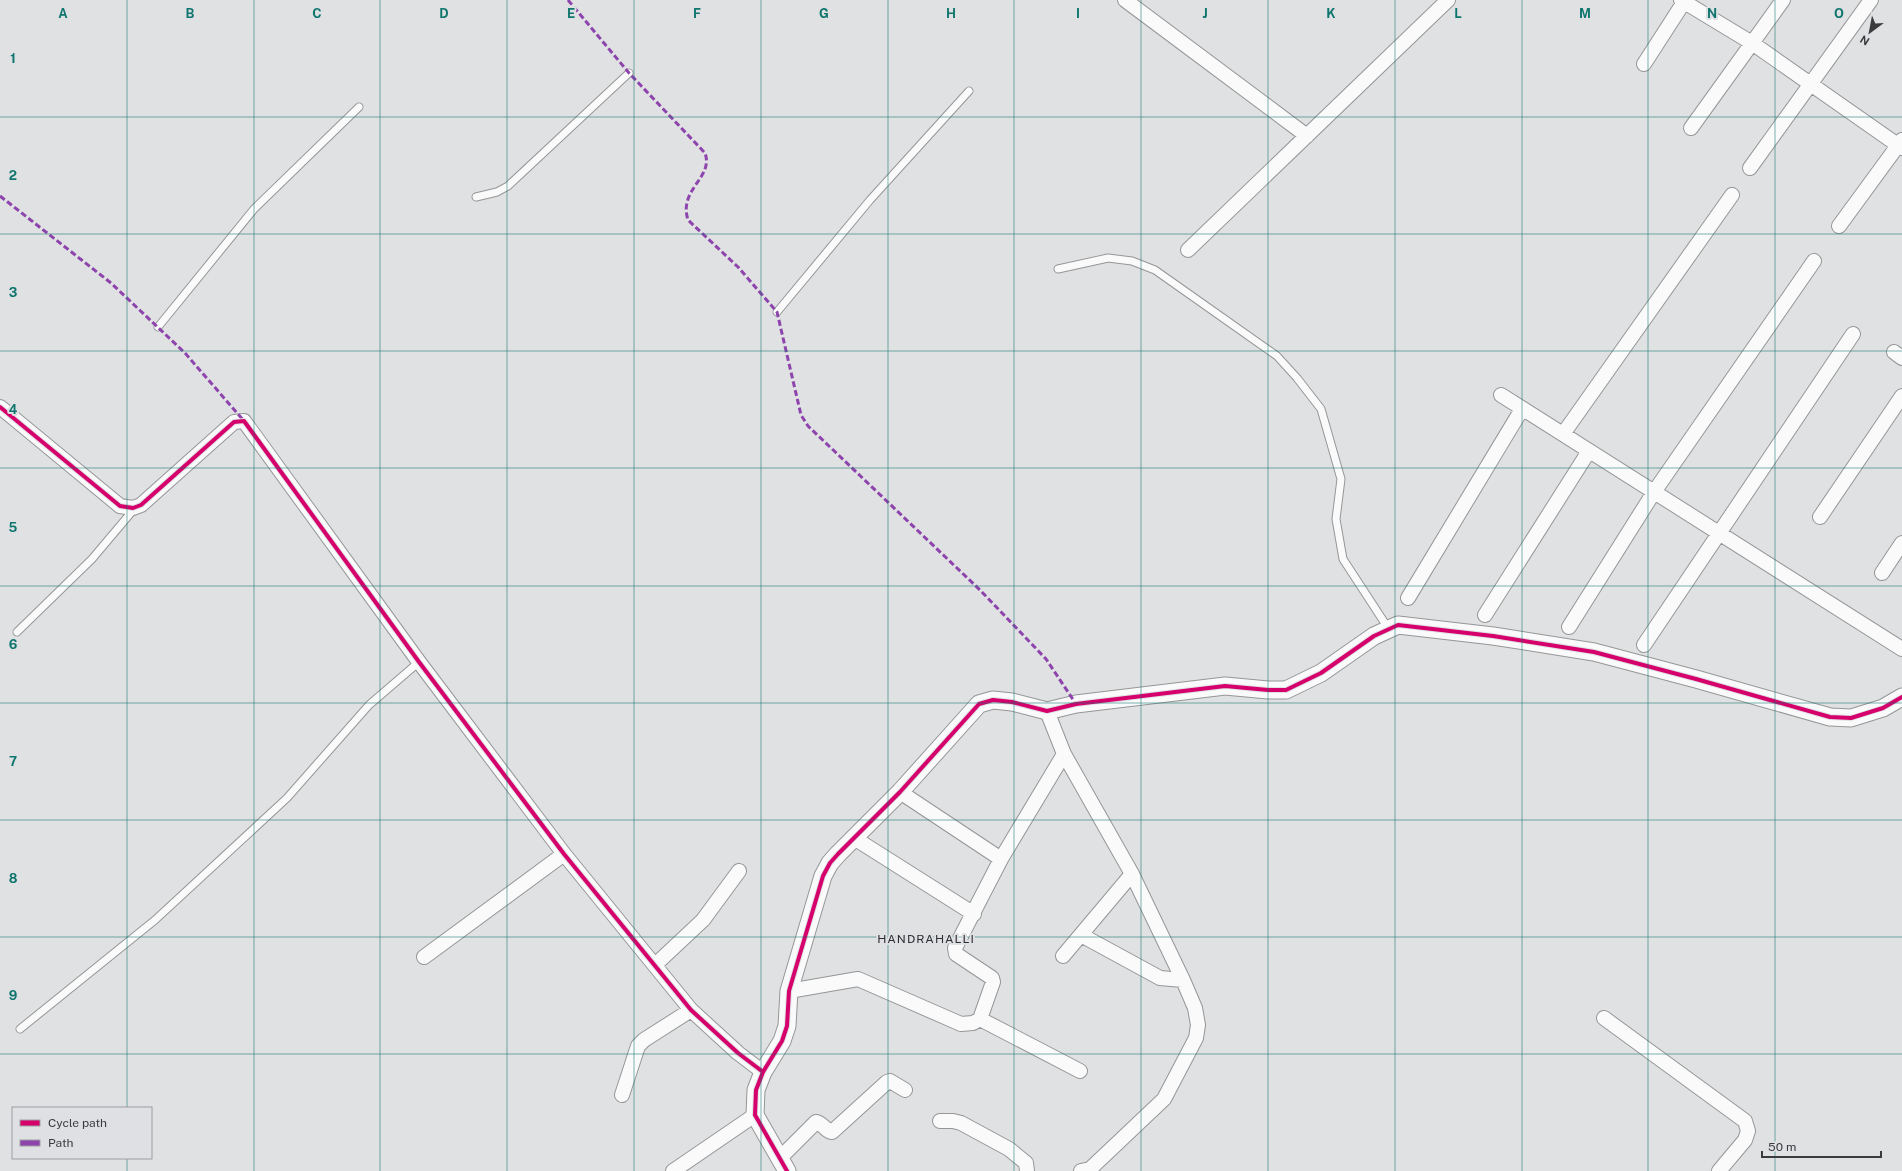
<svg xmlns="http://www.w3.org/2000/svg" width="1902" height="1171" font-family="'Public Sans',sans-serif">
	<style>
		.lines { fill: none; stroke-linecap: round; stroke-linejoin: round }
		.service-casing { stroke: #959697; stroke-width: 9 }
		.minor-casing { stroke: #959697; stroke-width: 16 }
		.tertiary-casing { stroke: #959697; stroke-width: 19 }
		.service { stroke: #fafafb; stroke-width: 7 }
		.minor { stroke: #fafafb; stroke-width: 14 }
		.tertiary { stroke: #fafafb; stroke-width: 17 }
		.quiet { stroke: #8e44ad; stroke-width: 3; stroke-dasharray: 6 3; stroke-linecap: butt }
		.cycleway-casing { stroke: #dfe0e3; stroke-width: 6 }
		.cycleway { stroke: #d6006c; stroke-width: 4 }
		.grid { fill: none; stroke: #0f766e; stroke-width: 1; stroke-opacity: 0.55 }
		.labels { text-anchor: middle; stroke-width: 4; stroke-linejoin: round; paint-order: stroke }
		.quarter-label { font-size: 12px; letter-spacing: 1px; fill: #2c2d30; stroke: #dfe0e3 }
		.grid-label { font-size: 13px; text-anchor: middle; font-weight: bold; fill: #0f766e; stroke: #dfe0e3; stroke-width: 4; stroke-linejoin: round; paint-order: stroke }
	</style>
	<rect width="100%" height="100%" fill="#e0e1e2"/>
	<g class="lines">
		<g class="service-casing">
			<path id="service" d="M476 197 497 192 508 186 629 73
				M1058 269 1108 258 1132 261 1155 270 1277 356 1297 378 1321 409 1341 479 1336 519 1343 559 1388 628
				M777 312 870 200 969 91
				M158 327 254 209 359 107
				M17 632 92 559 135 508
				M20 1029 155 920 287 798 369 705 419 662"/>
		</g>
		<g class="minor-casing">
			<path id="minor" d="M1125 0 1307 136
				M1681 0 1752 43 1902 148
				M1644 64 1684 2
				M1691 128 1783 0
				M1750 168 1871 0
				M1839 226 1902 140
				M1188 250 1448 0
				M1894 352 1902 358
				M1501 395 1902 649
				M0 407 120 506 133 508 141 505 234 422 244 421 419 662 564 854 691 1010 738 1053 763 1072
				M1563 434 1732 195
				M1820 517 1902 396
				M1882 573 1902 543
				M1408 598 1522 409
				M1485 615 1589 451
				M1569 627 1654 492 1814 261
				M1644 645 1853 334
				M1047 711 1064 754 1132 874 1183 980 1195 1008 1198 1025 1196 1038 1164 1099 1090 1169 1081 1171
				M900 792 1001 859
				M854 838 974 914
				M1081 935 1160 978 1183 980
				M1063 956 1132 874
				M424 957 564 854
				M655 965 703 920 739 871
				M789 991 858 979 961 1024 973 1023 980 1019 1080 1071
				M1604 1018 1745 1121 1748 1131 1745 1140 1719 1171
				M980 1019 993 982 992 978 956 954 955 948 1001 859 1064 754
				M622 1095 638 1046 644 1040 691 1010
				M940 1121H953L961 1123 1009 1149 1026 1163 1027 1171
				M780 1158 816 1122C823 1123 825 1131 832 1132L887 1082 890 1081 905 1090
				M673 1171 755 1115"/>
		</g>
		<g class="tertiary-casing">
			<path id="tertiary" d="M787 1171 755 1115 756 1090 763 1072 782 1041 787 1026 789 991 823 876 830 863 838 854 900 792 979 704 993 700 1012 702 1047 711 1076 704 1225 686 1268 690H1286L1321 673 1374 636 1398 625 1493 636 1594 652 1696 679 1830 717 1851 718 1883 708 1902 697"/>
		</g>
		<use href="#service" class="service"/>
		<use href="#minor" class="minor"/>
		<use href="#tertiary" class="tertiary"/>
		<path class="quiet" d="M568 0 629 73 705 153C714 178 678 189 688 220L738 267 777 312 801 415 808 426 980 590 1046 659 1076 704
			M0 196 111 283 185 353 244 421"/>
		<g class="cycleway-casing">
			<path id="cycleway" d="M0 407 120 506 133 508 141 505 234 422 244 421 419 662 564 854 691 1010 738 1053 763 1072
				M787 1171 755 1115 756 1090 763 1072 782 1041 787 1026 789 991 823 876 830 863 838 854 900 792 979 704 993 700 1012 702 1047 711 1076 704 1225 686 1268 690H1286L1321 673 1374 636 1398 625 1493 636 1594 652 1696 679 1830 717 1851 718 1883 708 1902 697"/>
		</g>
		<use href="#cycleway" class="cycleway"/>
	</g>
	<path class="grid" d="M127 0V1108M254 0V1171M380 0V1171M507 0V1171M634 0V1171M761 0V1171M888 0V1171M1014 0V1171M1141 0V1171M1268 0V1171M1395 0V1171M1522 0V1171M1648 0V1171M1775 0V1171M0 117H1902M0 234H1902M0 351H1902M0 468H1902M0 586H1902M0 703H1902M0 820H1902M0 937H1902M0 1054H1902M127 1158V1171"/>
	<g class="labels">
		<g class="quarter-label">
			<text x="926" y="943">HANDRAHALLI</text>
		</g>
	</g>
	<g class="grid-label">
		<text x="63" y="18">A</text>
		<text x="190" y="18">B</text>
		<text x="317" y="18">C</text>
		<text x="444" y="18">D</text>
		<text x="571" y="18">E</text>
		<text x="697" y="18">F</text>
		<text x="824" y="18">G</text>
		<text x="951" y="18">H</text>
		<text x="1078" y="18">I</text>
		<text x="1205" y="18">J</text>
		<text x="1331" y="18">K</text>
		<text x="1458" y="18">L</text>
		<text x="1585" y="18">M</text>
		<text x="1712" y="18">N</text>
		<text x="1839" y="18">O</text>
		<text x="13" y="63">1</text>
		<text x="13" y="180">2</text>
		<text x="13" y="297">3</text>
		<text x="13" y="414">4</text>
		<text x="13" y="532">5</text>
		<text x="13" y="649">6</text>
		<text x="13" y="766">7</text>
		<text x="13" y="883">8</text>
		<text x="13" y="1000">9</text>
	</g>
	<rect x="12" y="1107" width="140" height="52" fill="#dfe0e3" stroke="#9d9ea0"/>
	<rect x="20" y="1120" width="20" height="6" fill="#d6006c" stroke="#9d9ea0"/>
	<text x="48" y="1127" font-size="12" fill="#3b3b3c">Cycle path</text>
	<rect x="20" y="1140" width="20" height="6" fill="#8e44ad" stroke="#9d9ea0"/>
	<text x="48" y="1147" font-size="12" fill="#3b3b3c">Path</text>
	<g transform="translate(1870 32) rotate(212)" stroke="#dfe0e3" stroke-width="3" paint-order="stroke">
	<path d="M0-3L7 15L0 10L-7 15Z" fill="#3b3b3c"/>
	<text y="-6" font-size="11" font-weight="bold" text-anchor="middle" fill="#3b3b3c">N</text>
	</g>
	<path d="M1762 1151v6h119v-6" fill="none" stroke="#3b3b3c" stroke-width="2"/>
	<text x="1768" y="1151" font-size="12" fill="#3b3b3c" stroke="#dfe0e3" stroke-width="3" paint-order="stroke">50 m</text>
</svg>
